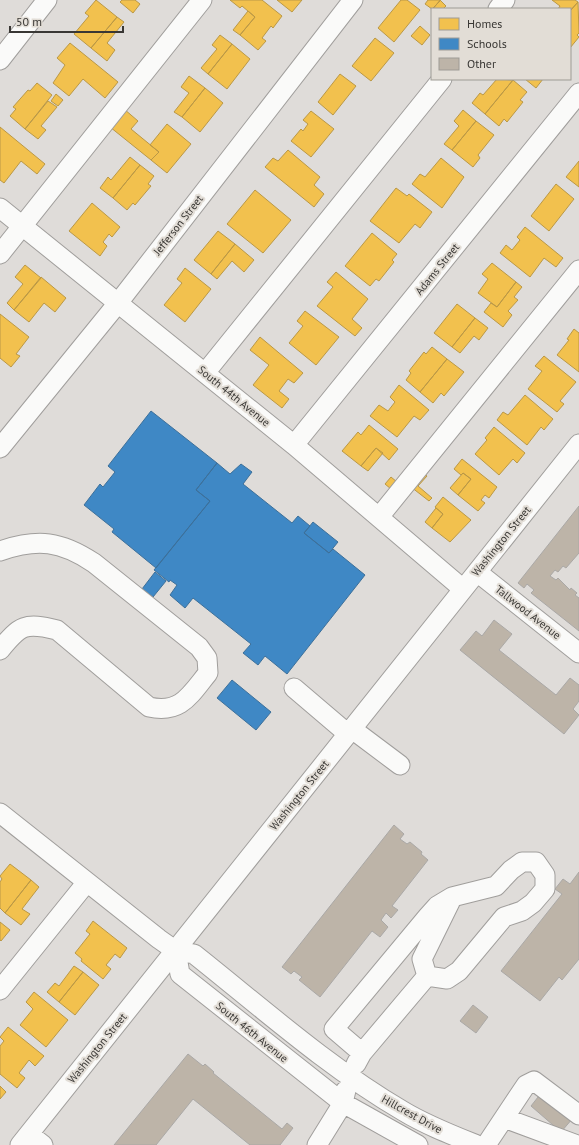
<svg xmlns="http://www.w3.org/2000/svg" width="579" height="1145" font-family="'PT Sans',sans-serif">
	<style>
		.homes { fill: #f2c14e; stroke: #ba9846 }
		.schools { fill: #3f88c5; stroke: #3d709a }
		.building { fill: #bdb4a8; stroke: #aaa8a6 }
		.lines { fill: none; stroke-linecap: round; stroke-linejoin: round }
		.minor-casing { stroke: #a09e9c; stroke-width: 21 }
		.minor { stroke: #fafaf9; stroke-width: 19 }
		.labels { text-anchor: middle; stroke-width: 4; stroke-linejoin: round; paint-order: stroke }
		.street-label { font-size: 11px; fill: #393734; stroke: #e2ddd6 }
	</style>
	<rect width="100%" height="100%" fill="#dfdcd9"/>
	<path class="homes" d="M96 0 117 17 91 48 74 34 89 16 85 13Z
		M122 0H135L140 4 133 13 120 2Z
		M230 0H262L282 16 273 28 271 26 262 38 266 41 258 50 240 35 255 17 242 6 240 8Z
		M277 0H302L292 12Z
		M401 0H407L420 10 394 42 378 28Z
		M428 0H441L432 9 425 4Z
		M440 0 446 6 443 9H433Z
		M552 0H575L578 2 570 11V9H558L560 6Z
		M578 2 579 33 577 35 579 37 570 48V11Z
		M248 11 255 17 240 35 233 30Z
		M117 17 124 22 107 43 115 50 107 61 91 48Z
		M420 26 430 35 422 45 411 36Z
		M220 35 232 44 208 74 201 68 217 49 212 45Z
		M375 38 394 53 371 81 352 66Z
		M70 43 118 82 105 98 83 79 69 96 53 83 65 65 57 58Z
		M232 44 250 59 227 89 208 74Z
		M340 74 356 86 333 115 318 102Z
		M189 76 205 88 182 117 174 112 189 93 181 87Z
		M497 79 513 80 485 114 472 103 480 93 483 95Z
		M525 79H543L536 88Z
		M513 80 527 92 520 100 523 102 507 122 504 119 499 126 485 114Z
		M37 83 52 95 25 129 10 116 16 109 13 107 28 90 30 91Z
		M205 88 223 103 200 132 182 117Z
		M56 94 63 100 58 106 51 101Z
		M48 101 57 107 41 126 46 130 38 139 25 129Z
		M124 109 138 121 131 129 159 152 151 160 110 127Z
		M463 110 476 121 452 150 444 144 459 126 454 121Z
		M311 111 334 129 311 157 291 141 301 129 303 131 308 124 303 120Z
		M476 121 494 135 478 155 480 158 473 167 452 150Z
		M167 124 191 144 167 173 151 160 159 152 150 145Z
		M0 127 45 164 37 174 21 161 4 183 0 180Z
		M288 150 320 177 314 185 324 194 314 207 265 167 273 158 278 161Z
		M130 157 140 165 113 198 100 188 108 177 111 180Z
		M441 158 464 177 442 208 412 184 420 174 425 177Z
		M579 161V187L566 177Z
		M140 165 154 176 148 184 151 186 135 205 133 203 127 210 113 198Z
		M556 184 574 199 549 231 531 216Z
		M396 188 407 196 409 194 432 212 420 228 415 224 399 243 370 221Z
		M255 190 291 220 263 253 227 224Z
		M92 203 120 227 112 237 109 234 103 242 107 246 100 256 69 231Z
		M525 227 563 258 556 267 544 258 530 277 500 253 506 245 512 250 520 240 517 237Z
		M218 231 235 244 211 274 194 260Z
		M372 233 397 254 392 260 394 262 379 281 376 279 370 286 345 266Z
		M235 244 254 260 244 272 232 261 217 279 211 274Z
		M492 263 516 282 497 307 478 293 488 279 482 274Z
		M25 265 41 278 14 310 7 303 23 284 15 277Z
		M185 268 211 289 185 322 164 305 182 283 177 279Z
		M336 272 368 299 352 319 362 328 355 336 317 306 333 287 327 282Z
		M41 277 66 298 55 312 44 303 29 322 14 310Z
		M516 282 522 287 514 297 518 300 508 311 512 315 503 327 484 312 491 303 497 307Z
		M457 304 475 318 452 347 434 333Z
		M305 311 339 337 316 365 289 343 303 326 297 321Z
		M0 314 29 337 16 354 20 356 11 367 0 358Z
		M475 318 488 328 479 340 474 336 460 353 452 347Z
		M574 329 579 333V372L557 355 569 340 567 339Z
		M260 337 303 373 294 383 288 379 279 391 289 399 282 408 253 385 269 365 250 350Z
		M432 347 447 359 420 392 406 380 411 373 409 371 424 352 426 354Z
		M544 356 576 382 560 401 564 404 557 412 528 389 542 371 535 366Z
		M447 359 464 372 444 396 441 393 433 403 420 392Z
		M399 385 429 410 420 420 414 416 397 437 370 416 379 405 388 411 395 402 390 397Z
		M525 395 553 419 544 430 541 427 527 445 497 420 503 412 508 415Z
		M369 425 398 449 389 460 376 448 361 466 342 451 358 432 361 435Z
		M494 427 525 453 517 463 513 459 499 475 475 454 487 440 485 438Z
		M376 448 383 453 368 471 361 466Z
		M462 459 497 487 489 498 485 495 481 500 485 503 478 511 458 495 471 479 463 473 461 475 454 469Z
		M423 473 427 476 418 486 432 498 429 501 411 487Z
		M463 473 471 479 458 495 450 488Z
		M391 477 397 482 391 489 385 484Z
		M443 497 471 520 450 542 432 528 443 514 435 507Z
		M436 508 443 514 432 528 425 522Z
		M10 864 31 880 5 913 0 908V882L2 879 0 876Z
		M31 880 39 887 22 909 30 914 21 925 5 913Z
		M93 921 127 948 120 958 115 954 106 965 111 969 103 979 81 961 82 959 75 953 90 934 86 931Z
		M0 922 10 930 1 941 0 940Z
		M74 966 83 972 59 1002 47 992 55 983 59 986Z
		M83 972 99 985 75 1015 59 1002Z
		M34 992 68 1020 46 1047 20 1025 33 1009 26 1002Z
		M8 1027 44 1056 35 1066 29 1060 19 1073 25 1078 17 1088 0 1074V1046L4 1041 0 1037Z
		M0 1086 6 1092 0 1099Z"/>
	<path class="schools" d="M151 411 217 463 196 490 210 501 156 568 112 532 114 529 84 505 100 484 103 487 115 472 108 466Z
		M217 463 230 474 241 464 252 472 243 484 292 523 298 516 310 526 304 533 329 553 333 549 365 575 287 674 265 656 258 665 243 653 251 644 193 598 185 608 170 595 177 585 170 580 169 582 154 570 210 501 196 490Z
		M313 522 338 542 329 553 304 533Z
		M155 572 166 581 153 597 142 589Z
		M232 680 271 712 256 730 217 698Z"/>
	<path class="building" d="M579 506V553L566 568 563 566 558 572 555 570 550 576 556 580 558 578 570 590 571 588 577 593 575 595 579 598V631L531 593 534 590 527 584 524 588 518 583Z
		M494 620 512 634 499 650 556 695 570 678 579 685V701L573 709 579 715 564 734 460 650 476 631 482 636Z
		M394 825 404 834 400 839 407 844 410 842 422 852 421 854 428 860 392 906 398 910 391 918 386 913 381 920 388 927 380 937 372 931 320 997 299 980 302 977 294 971 291 974 282 967Z
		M579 872V959L562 980 559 977 540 1001 501 971 562 894 555 889 563 879 570 884Z
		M473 1005 488 1017 476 1033 460 1021Z
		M188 1054 203 1066 205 1064 214 1072 213 1073 282 1129 287 1123 293 1128 280 1145H250L193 1099 156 1145H114Z
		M542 1092 573 1118 561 1132 531 1106Z"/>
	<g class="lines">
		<g class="minor-casing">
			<path id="minor" d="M498 9 505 0
				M0 60 47 0
				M0 208 294 445 463 589
				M0 254 202 0
				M205 373 442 79
				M294 445 579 93
				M0 448 118 303 353 0
				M379 517 579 270
				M0 551C38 538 61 541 94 563L199 647 207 658 208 673C190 695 181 714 149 707L57 630C25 622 20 625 0 650
				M477 572 579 653
				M294 688 348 734
				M352 729 400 765
				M0 813 159 939 176 951 194 954C262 1008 328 1067 403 1111 426 1125 452 1135 477 1145
				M176 951 180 974 343 1103 418 1145
				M427 976 422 959 452 898
				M0 990 87 882
				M362 1053 334 1029 428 916 437 906 452 897 496 886 511 870 522 862H536L545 875V889L533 903 522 911 504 917 459 971 447 979 427 976
				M356 1064 362 1053 427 976
				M504 1118 577 1145
				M29 1134 43 1145
				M20 1145 579 444
				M317 1145 343 1103 346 1090
				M486 1145 526 1085 534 1081 579 1115"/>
		</g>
		<use href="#minor" class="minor"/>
	</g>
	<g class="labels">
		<g class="street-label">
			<text transform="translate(178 225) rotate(-52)" y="4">Jefferson Street</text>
			<text transform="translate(437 269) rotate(-51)" y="4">Adams Street</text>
			<text transform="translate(234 396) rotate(39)" y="4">South 44th Avenue</text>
			<text transform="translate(501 541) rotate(-51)" y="4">Washington Street</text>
			<text transform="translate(528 612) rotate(38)" y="4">Tallwood Avenue</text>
			<text transform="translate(299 795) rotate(-51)" y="4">Washington Street</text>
			<text transform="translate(252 1032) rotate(39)" y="4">South 46th Avenue</text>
			<text transform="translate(97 1048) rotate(-51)" y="4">Washington Street</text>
			<text transform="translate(412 1114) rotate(29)" y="4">Hillcrest Drive</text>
		</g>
	</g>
	<rect x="431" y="8" width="140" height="72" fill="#e2ddd6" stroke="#9e9b95"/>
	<rect x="439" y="18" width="20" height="12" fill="#f2c14e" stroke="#9e9b95"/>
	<text x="467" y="28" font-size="12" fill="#393734">Homes</text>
	<rect x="439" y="38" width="20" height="12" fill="#3f88c5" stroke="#9e9b95"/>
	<text x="467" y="48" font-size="12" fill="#393734">Schools</text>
	<rect x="439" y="58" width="20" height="12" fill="#bdb4a8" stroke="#9e9b95"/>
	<text x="467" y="68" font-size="12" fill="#393734">Other</text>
	<path d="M10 26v6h113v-6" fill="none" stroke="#393734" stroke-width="2"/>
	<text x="16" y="26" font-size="12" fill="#393734" stroke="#e2ddd6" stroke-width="3" paint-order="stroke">50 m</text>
</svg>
